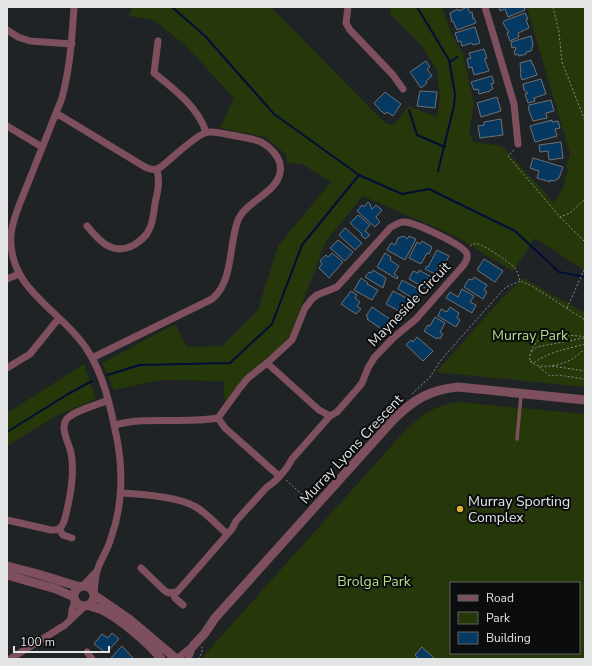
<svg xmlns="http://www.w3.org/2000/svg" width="592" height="666" font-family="'Nunito Sans',sans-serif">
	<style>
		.green { fill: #26370a; fill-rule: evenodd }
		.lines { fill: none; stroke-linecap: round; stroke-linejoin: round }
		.stream { stroke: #000e38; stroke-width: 2 }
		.building { fill: #063961; stroke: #6d7174 }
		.path { stroke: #888a8d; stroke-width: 1; stroke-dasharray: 2 2; stroke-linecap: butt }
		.service { stroke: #7e4f5c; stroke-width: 3.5 }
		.minor { stroke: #7e4f5c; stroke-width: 7 }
		.tertiary { stroke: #7e4f5c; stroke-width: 9 }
		.poi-dot { fill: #ddb133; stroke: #0b0c0d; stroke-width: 1.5 }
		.labels { text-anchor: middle; stroke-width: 4; stroke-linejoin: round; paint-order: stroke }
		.street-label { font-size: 14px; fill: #e2e4e6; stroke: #0b0c0d }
		.park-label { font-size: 14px; fill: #b8dc88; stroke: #0b0c0d }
		.poi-label { font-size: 14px; fill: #e2e4e6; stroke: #0b0c0d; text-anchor: start }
	</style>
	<rect width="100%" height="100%" fill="#202326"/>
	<path class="green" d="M132 7H271L385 123 392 125 396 123 408 106 437 117 440 98 437 70 422 46 390 14 391 7H442L451 33 463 54 474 105 469 131 473 142 502 146 554 203 563 188 568 168 566 167 570 154 527 7H585V271L535 238 513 271 455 236 363 196 326 241 290 336 277 351 243 378 225 402 223 381 160 380 114 390 102 363 175 324 187 347 222 346 258 310 278 246 331 182 302 164 287 163 286 155 266 137 220 128 234 98 186 46 154 20 129 16Z
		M523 278 585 313V387L436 372 505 295Z
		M84 364 96 399 56 416 7 446V413Z
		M458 402 585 414V659H201L401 435C421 416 429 407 458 402ZM451 583H579V653H451Z"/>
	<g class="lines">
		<path class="stream" d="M172 7 206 37 274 114 359 175 402 194 429 189 515 231 559 272 585 277
			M417 7 449 60 455 94 454 106 438 171
			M450 62 457 57
			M409 110 417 135 445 147
			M107 375 140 365 230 363 272 324 302 245 359 175
			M7 432 68 394 92 381"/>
	</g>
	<path class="building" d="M467 7 470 13 472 12 473 17 472 18H474L476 23 457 30 453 21 452 22 450 13 458 9 459 11Z
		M499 7H524L525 10 508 17 505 9 500 11Z
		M525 13 528 19H526L529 28 518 33 519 37 510 41 507 33 509 32 506 28 503 23 504 21Z
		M475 27 480 43 473 45 472 43 462 46 461 41 458 42 455 33Z
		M531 36 533 44 531 51 526 52V54L519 56 518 54 515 55 514 51 516 50 515 47 512 48 511 42Z
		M484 49 487 58 484 59 485 60 489 71 474 75 472 67 469 68 467 59 471 58 469 53Z
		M531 60 532 64H533L537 75 522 80 520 74 521 73 520 63Z
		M426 61 430 67 427 69 432 76 426 81 427 83 421 88 410 72Z
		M492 76 494 83 491 84 493 89 490 90V91L479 94 478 89 474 90 471 82Z
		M541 79 546 94 534 98 535 101 528 103 525 94 528 93 524 90 523 84Z
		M420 91 437 92 435 108 417 106Z
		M385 92 401 104 393 116 387 112 385 114 381 111 374 103Z
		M497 97 501 111 481 117 477 103Z
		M551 100 554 111 546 113 547 118 533 121 528 108H529V105Z
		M501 119 503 135 480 138 478 126 484 125V122Z
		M552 120V122L558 121 560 128 555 129 557 136 535 142 530 126Z
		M561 142 563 158 549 160 548 151 540 152 539 145Z
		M533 158 563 167 559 178 554 181 550 180V182L537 178 539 171 530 168Z
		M368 202 370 204 371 207 372 209 376 205 382 210 376 217 380 222 375 227 357 211 362 205 364 207Z
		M358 215 370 225 365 231 370 235 365 239 361 235 362 234 350 223Z
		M345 228 362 243 355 250 339 235Z
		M404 236 407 239 409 236 416 239 405 260 387 250 391 243 395 245 398 238Z
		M338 240 353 252 345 261 330 248Z
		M422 241 432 247 429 254 427 253 421 264 409 258 417 242 420 244Z
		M437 250 449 256 443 268 439 266 435 274 425 269 427 266 428 267Z
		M332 253 343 262 329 278 319 268 322 264 320 261 326 255 328 257Z
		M385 253 391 257 390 260 399 266 394 274 398 277 397 279 377 267Z
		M484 259 503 271 495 282 477 270Z
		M373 270 386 278 383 288 365 277 369 272 371 273Z
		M419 270 433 278 431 285 429 284 427 289 409 279 413 271 418 273Z
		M474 277 487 285 484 290 487 292 483 299 464 287 469 279 472 280Z
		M361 278 368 283 367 284 378 290 372 300 354 290Z
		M402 280 422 291 417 301 398 289Z
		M462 289 474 296 470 302 476 305 472 313 446 298 450 292 458 297Z
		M351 291 357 295 355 298 360 302 357 306 361 309 356 314 341 304Z
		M393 291 412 301 408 308 402 305 399 311 386 304Z
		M372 307 391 320 387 324 389 325 388 327 391 328 387 333 367 319 368 317 366 316Z
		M450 307 459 313 457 318 460 320 456 327 438 316 441 309 447 312Z
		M435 317 445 323 440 332 443 334 440 339 438 337 437 339 424 331 428 325 430 326Z
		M417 337 433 351 423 361 406 345 411 340 413 342Z
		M112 633 119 639 106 653 94 644 102 634 108 638Z
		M122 646 133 658 132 659H110Z
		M422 647 435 659H419L415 655Z"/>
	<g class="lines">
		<path class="path" d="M553 7 559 32 562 62 585 121
			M514 150 508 156 560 217 570 213 585 199
			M560 217 585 242
			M470 246C472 244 475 243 478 244 484 245 509 262 514 267 517 270 519 276 520 281L532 286 585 320
			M567 308 585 268
			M585 337C576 335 552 334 543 337 536 340 528 353 530 361L534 363C548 352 567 349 585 344
			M532 351 537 347 584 338
			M530 361C538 371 562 365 572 359 577 357 580 352 585 349
			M552 366 585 371
			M539 367 550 376 558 375 585 379
			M412 394 430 377 441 360 501 292 506 287 520 281
			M286 480 309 501
			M198 659 202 653V647"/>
		<path class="service" d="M517 439 521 395"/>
		<path class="minor" d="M74 7C72 38 70 68 62 98 50 128 38 158 26 188 20 203 13 218 11 234 7 289 60 309 86 348 101 370 109 399 114 425 123 462 124 502 111 538 108 550 100 560 97 571 95 578 95 585 94 592
			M348 7 346 23 350 30 393 75 403 89
			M485 7 514 104 518 144
			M7 30 18 37 30 41 72 44
			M158 41 154 73C174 89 198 107 206 132
			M56 113 145 167C152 170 156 171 162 166 171 159 195 136 205 133 213 130 223 134 231 135 241 137 252 138 261 142 272 148 283 160 280 173 276 194 243 202 237 223 229 246 233 282 212 299L92 358
			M7 126 42 147
			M87 226C100 242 113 256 134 245 140 241 146 237 149 230 153 223 154 212 155 203 158 191 160 181 157 170
			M7 279 19 274
			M267 363 319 410 330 416
			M7 368 30 354 59 318
			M218 418 225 428 279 476
			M115 425C148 416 184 424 218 418L239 389 248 378 267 363 292 340 305 308 312 299 317 295 337 287 390 228C395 225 398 222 404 222 414 222 464 245 467 254 468 260 465 264 461 268L416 319 393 338 374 358 368 368 362 383 358 388 337 412 330 416 292 459C287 469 277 481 267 487L236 521 232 529 177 592 169 593 165 591 141 568
			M120 493C141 494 176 496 194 506 206 512 217 525 227 534
			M7 520 51 530C62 531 64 523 66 514 71 494 75 473 71 453 69 443 60 429 66 420 72 411 98 405 108 400
			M59 529 63 535 72 538
			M83 586 97 571
			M173 593 175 598 183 605
			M71 619 72 610 75 601
			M87 652 92 659
			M179 657 193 646
			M10 659 65 625 85 606
			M188 659 193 646"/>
		<path class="tertiary" d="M7 566 38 574 80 587
			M7 575 56 589 74 597
			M74 596a10 10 0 1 1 20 0a10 10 0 1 1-20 0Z
			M94 595 129 619 174 657
			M88 605C92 607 97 608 100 609 118 617 150 644 161 659
			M193 646 205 633 215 618 394 419C414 399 430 390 458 387L585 400"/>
	</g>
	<circle class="poi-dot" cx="460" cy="509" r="4"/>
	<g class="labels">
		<g class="street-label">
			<text transform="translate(409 304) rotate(-46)" y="5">Mayneside Circuit</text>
			<text transform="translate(351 449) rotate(-47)" y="5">Murray Lyons Crescent</text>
		</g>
		<g class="park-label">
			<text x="530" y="340">Murray Park</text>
			<text x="374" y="586">Brolga Park</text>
		</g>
		<g class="poi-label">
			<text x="468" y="506">Murray Sporting<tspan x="468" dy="16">Complex</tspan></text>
		</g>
	</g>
	<rect width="592" height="666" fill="none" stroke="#e2e4e6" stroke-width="16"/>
	<rect x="450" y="582" width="130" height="72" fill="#0b0c0d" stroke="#616264"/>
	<rect x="458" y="595" width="20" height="6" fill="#7e4f5c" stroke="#616264"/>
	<text x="486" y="602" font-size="12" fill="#e2e4e6">Road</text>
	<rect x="458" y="612" width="20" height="12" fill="#26370a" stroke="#616264"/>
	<text x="486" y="622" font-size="12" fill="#e2e4e6">Park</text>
	<rect x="458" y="632" width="20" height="12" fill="#063961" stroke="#616264"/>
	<text x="486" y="642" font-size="12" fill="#e2e4e6">Building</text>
	<path d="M14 646v6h95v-6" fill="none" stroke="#e2e4e6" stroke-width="2"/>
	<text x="20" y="646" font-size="12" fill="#e2e4e6" stroke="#0b0c0d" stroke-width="3" paint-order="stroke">100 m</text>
</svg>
